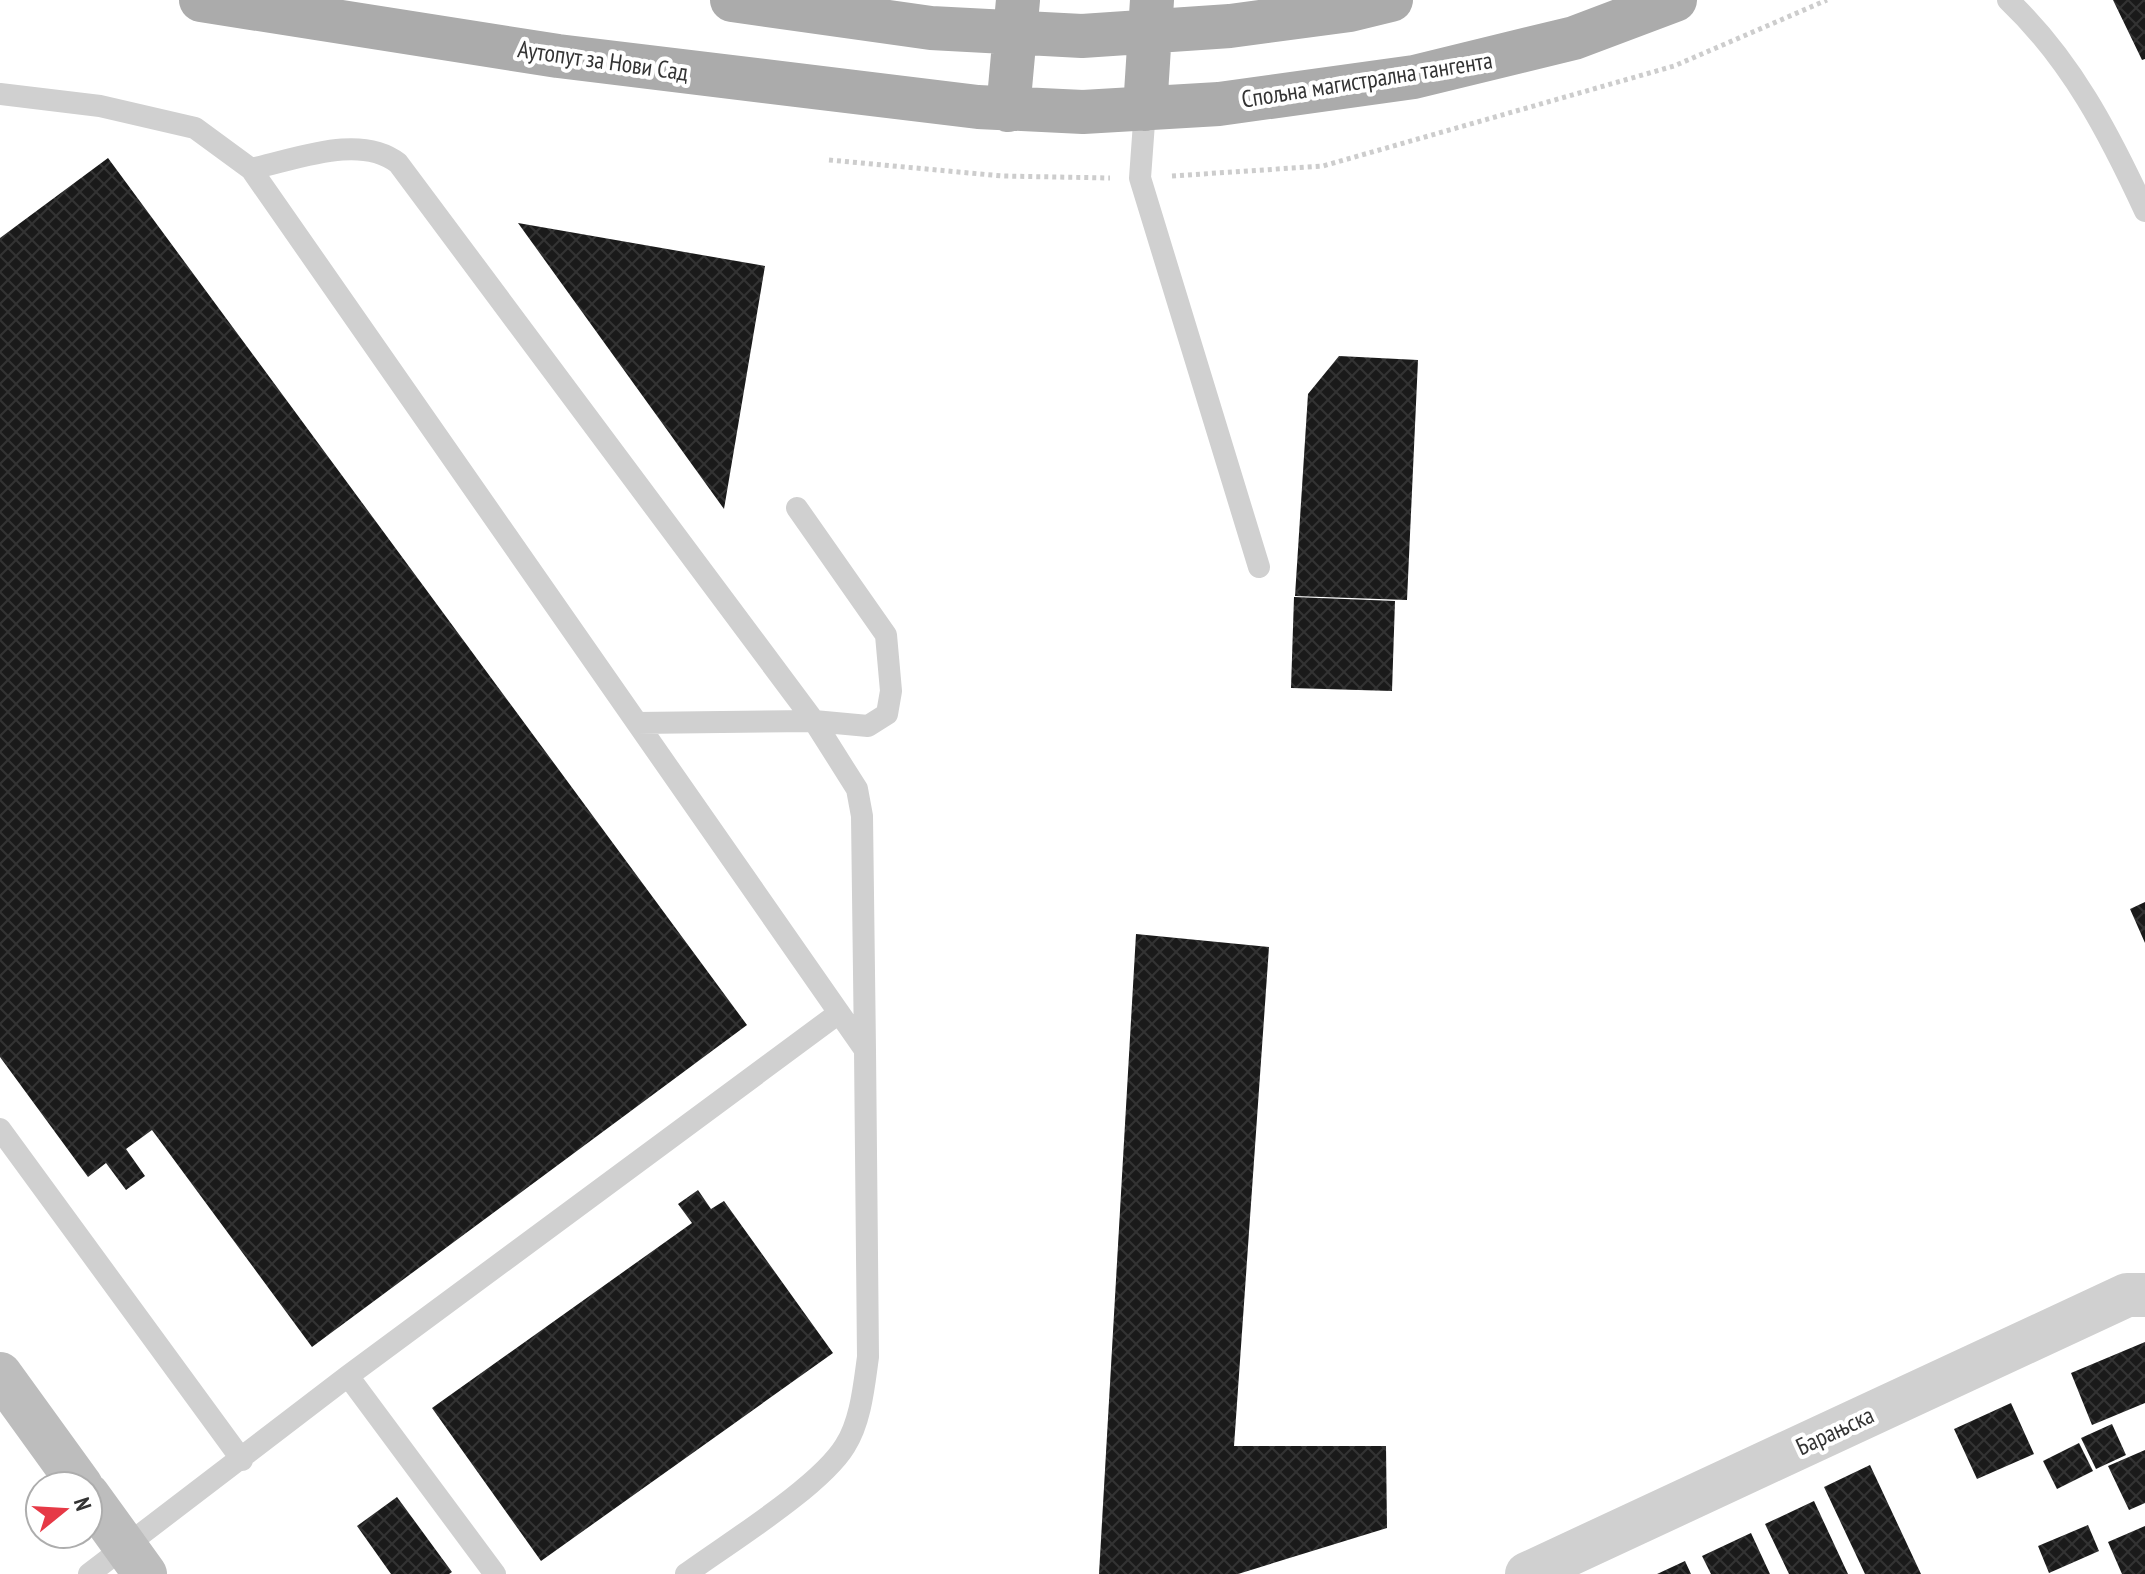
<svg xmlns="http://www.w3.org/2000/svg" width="2145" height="1574" font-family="'PT Sans Narrow',sans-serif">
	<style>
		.building { fill: url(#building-cross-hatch) }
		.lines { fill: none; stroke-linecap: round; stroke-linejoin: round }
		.path { stroke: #cdcdcd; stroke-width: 5; stroke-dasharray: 4 4; stroke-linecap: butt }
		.service { stroke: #d0d0d0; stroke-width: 22 }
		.minor { stroke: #d0d0d0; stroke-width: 44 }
		.secondary { stroke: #bdbdbd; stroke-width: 44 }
		.primary { stroke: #ababab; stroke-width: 44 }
		.labels { text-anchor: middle; stroke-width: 8; stroke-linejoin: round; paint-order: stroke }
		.street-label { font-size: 24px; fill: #333; stroke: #fff }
	</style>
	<defs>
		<pattern id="building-cross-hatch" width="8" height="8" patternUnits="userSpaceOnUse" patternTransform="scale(2)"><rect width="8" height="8" fill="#1a1a1a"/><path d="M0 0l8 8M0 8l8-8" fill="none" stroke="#333"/></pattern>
	</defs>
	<rect width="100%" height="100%" fill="#fff"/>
	<path class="building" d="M2113 0H2145V59L2142 60Z
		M108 158 747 1025 312 1347 152 1130 126 1149 145 1176 126 1190 106 1163 88 1177 0 1057V238Z
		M518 223 765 266 724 509Z
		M1339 356 1418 360 1407 600 1295 596 1308 394Z
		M1294 597 1395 601 1392 691 1291 688Z
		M2145 902V943L2130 909Z
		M1136 934 1269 947 1234 1446H1386L1387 1528 1238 1574H1099Z
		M698 1190 711 1209 724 1201 833 1353 541 1561 432 1408 692 1223 678 1204Z
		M2145 1342V1403L2092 1425 2071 1373Z
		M2011 1403 2034 1454 1977 1479 1954 1429Z
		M2112 1424 2126 1455 2096 1469 2081 1438Z
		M2079 1443 2093 1471 2057 1489 2043 1461Z
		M2145 1450V1503L2129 1510 2108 1466Z
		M1870 1465 1921 1574H1865L1824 1487Z
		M397 1497 452 1572 449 1574H391L357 1526Z
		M1814 1501 1848 1574H1789L1765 1524Z
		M2088 1525 2099 1551 2049 1573 2038 1546Z
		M2145 1526V1574H2122L2108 1542Z
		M1751 1533 1770 1574H1711L1702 1556Z
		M1685 1561 1691 1574H1657Z"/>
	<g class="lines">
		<path class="path" d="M829 160 1002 176 1110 178
			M1172 176 1323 166 1674 66 1827 0"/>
		<path class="service" d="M2008 0C2071 60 2109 133 2145 211
			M0 94 100 106 195 128 251 169 865 1050 868 1357C864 1385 861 1421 845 1446 820 1487 727 1544 686 1574
			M1145 109 1140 178 1259 567
			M251 169C295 160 359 133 398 163L814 721 857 789 862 816 865 1050
			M637 723 814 721 868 726 887 714 891 691 886 635 797 508
			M0 1129 242 1460
			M348 1376 495 1574
			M89 1574 348 1376 839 1013"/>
		<path class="minor" d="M1527 1574 2127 1295H2145"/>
		<path class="secondary" d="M0 1374 81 1486
			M88 1495 145 1574"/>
		<path class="primary" d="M201 0 558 56 978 107 1083 112 1219 104 1414 77 1574 38 1675 0
			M732 0 931 28 1082 36 1230 26 1350 10 1391 0
			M1145 109 1152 0
			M1008 110 1018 0"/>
	</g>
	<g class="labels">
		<g class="street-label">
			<text transform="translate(603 61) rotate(8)" y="8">Аутопут за Нови Сад</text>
			<text transform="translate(1367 80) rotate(-9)" y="8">Спољна магистрална тангента</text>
			<text transform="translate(1835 1431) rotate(-25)" y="8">Барањска</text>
		</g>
	</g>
	<g transform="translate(64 1510) rotate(72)"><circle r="38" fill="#ffffff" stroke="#adadad" stroke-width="2"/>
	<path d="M0-6L14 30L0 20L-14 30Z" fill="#e63946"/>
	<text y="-12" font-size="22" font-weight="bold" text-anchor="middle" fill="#333333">N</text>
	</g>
</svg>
